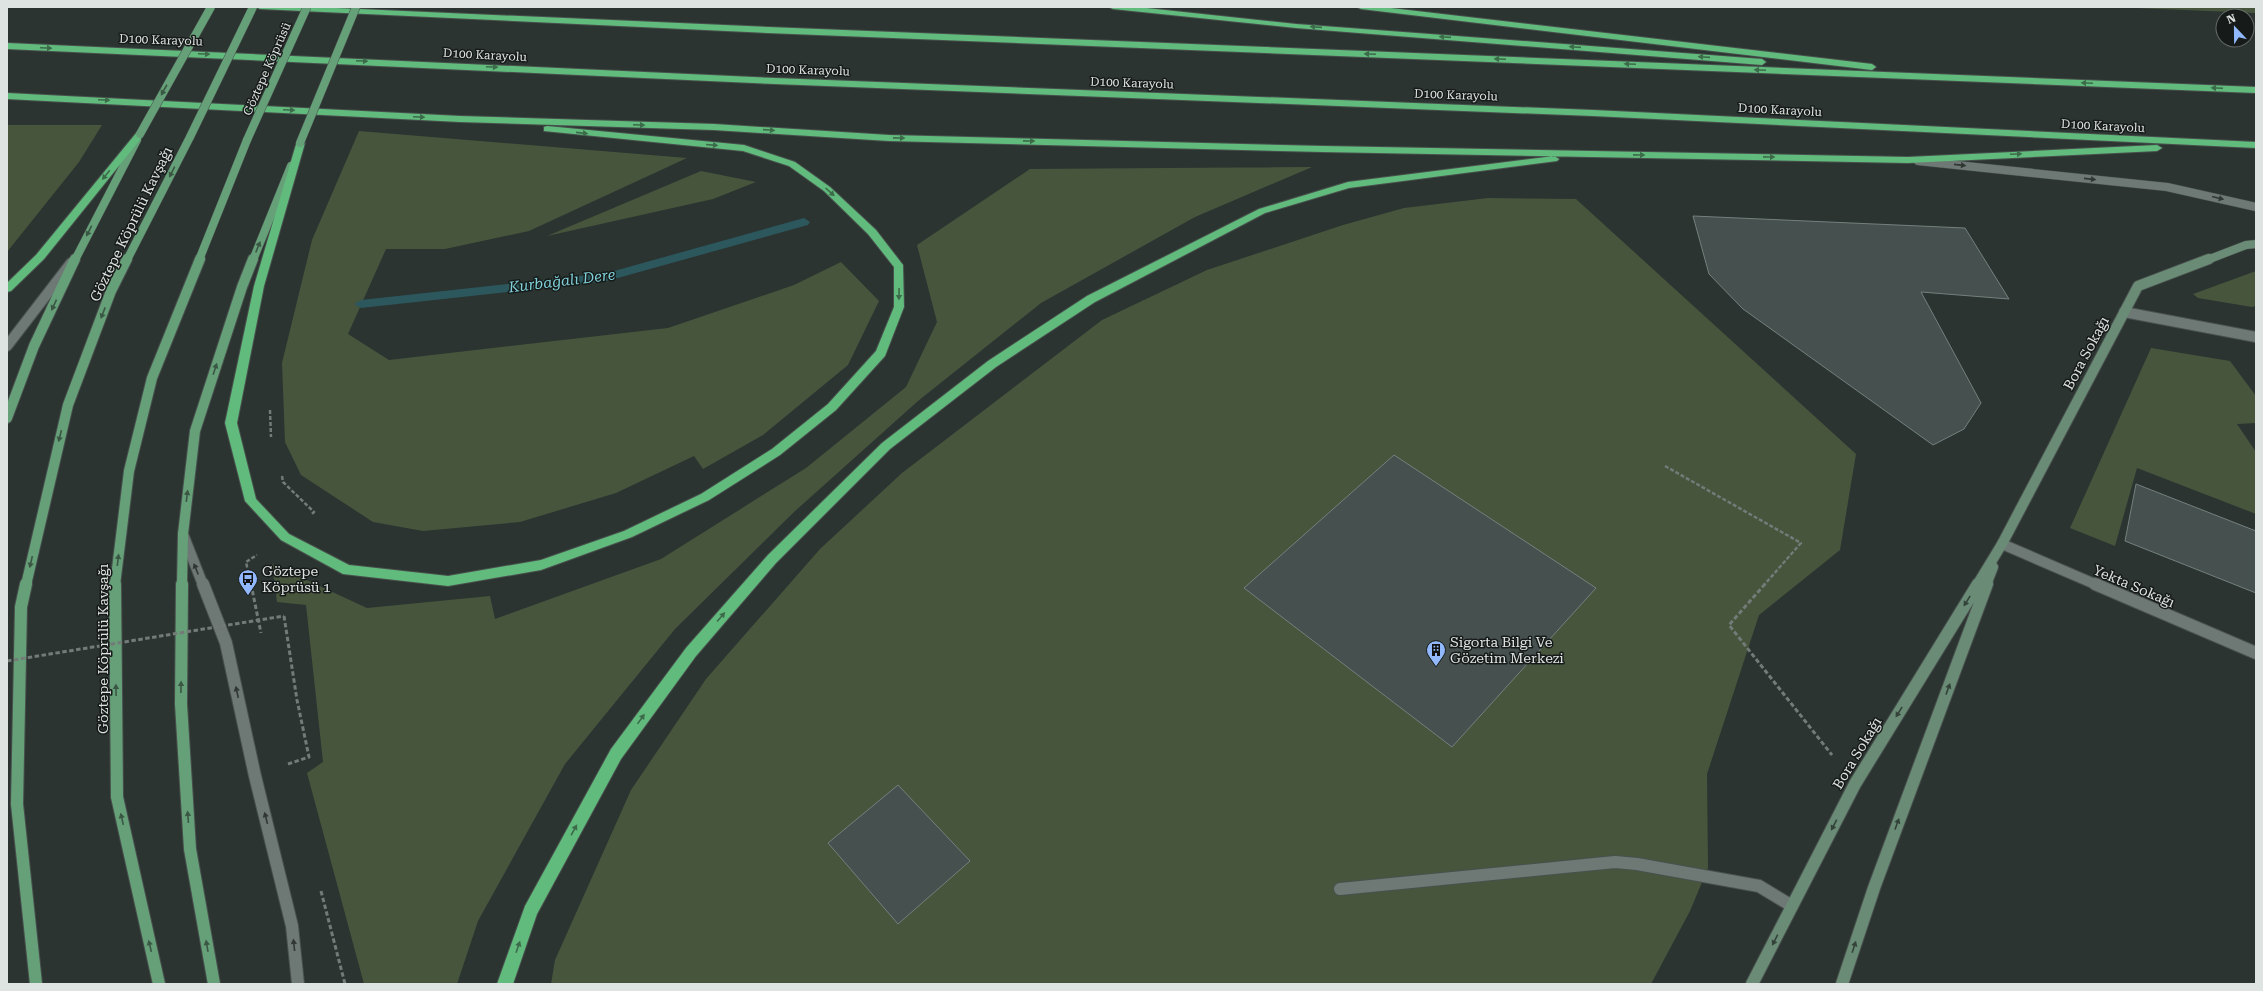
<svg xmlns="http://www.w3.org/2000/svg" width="2263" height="991" font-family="'Roboto Serif',serif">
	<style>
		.green { fill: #47553d }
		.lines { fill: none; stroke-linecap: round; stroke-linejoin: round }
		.stream { fill: #2c575d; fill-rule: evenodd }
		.building { fill: #46514f; stroke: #74807e }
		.lane-far2-casing { stroke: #48504d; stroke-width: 9 }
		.lane-far1-casing { stroke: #48504d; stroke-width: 12 }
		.lane-casing { stroke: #48504d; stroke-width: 14 }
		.street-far1-casing { stroke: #48504d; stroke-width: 12 }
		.street-casing { stroke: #48504d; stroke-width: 14 }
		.secondary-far2-casing { stroke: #48504d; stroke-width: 9 }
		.secondary-far1-casing { stroke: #48504d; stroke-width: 12 }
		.secondary-casing { stroke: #48504d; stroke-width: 14 }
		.primary-far2-casing { stroke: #48504d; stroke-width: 9 }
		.primary-far1-casing { stroke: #48504d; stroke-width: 12 }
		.primary-casing { stroke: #48504d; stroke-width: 14 }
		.highway-casing { stroke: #48504d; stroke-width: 2 }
		.path-far1 { stroke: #737b78; stroke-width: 2.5; stroke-dasharray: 4 2; stroke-linecap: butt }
		.path { stroke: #737b78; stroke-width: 3; stroke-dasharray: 4.5 2.5; stroke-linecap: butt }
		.lane-far2 { stroke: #6e7874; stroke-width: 8 }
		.lane-far1 { stroke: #6e7874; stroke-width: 10 }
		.lane { stroke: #6e7874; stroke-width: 12 }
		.street-far1 { stroke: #6e7874; stroke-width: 10 }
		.street { stroke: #6e7874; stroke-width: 12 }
		.secondary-far2 { stroke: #6a8c76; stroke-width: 8 }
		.secondary-far1 { stroke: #6a8c76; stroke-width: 10 }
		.secondary { stroke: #6a8c76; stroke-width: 12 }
		.primary-far2 { stroke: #66a079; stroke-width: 8 }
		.primary-far1 { stroke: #66a079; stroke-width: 10 }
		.primary { stroke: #66a079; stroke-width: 12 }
		.highway { fill: #61bb7c; fill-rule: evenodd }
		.primary-bridge-casing { stroke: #48504d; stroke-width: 9; stroke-linecap: butt }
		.path-bridge { stroke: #737b78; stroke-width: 3; stroke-dasharray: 4.5 2.5; stroke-linecap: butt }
		.primary-bridge { stroke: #66a079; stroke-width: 8 }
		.oneway { fill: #3c6b4a }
		.oneway2 { fill: #3a5744 }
		.oneway3 { fill: #303734 }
		.oneway4 { fill: #33433a }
		.labels { text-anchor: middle; stroke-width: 3; stroke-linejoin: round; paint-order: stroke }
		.far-street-label { font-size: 12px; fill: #dee4e2; stroke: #161b19 }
		.street-label { font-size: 14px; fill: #dee4e2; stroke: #161b19 }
		.poi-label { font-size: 14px; fill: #dee4e2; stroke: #161b19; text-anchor: start }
		.water-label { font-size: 15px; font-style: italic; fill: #7fced8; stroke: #161b19 }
	</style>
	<rect width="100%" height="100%" fill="#2b3431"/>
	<path class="green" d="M2112 7H2256V13Z
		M7 125H102L79 162 7 252Z
		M359 131 687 158 529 231 445 249H386L348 334 389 360 668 328 794 285 841 262 879 301 848 365 763 435 703 469 694 456 616 493 520 522 423 531 373 522 301 475 285 442 282 363 312 240Z
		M1312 167 1195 217 1041 303 918 401 794 512 675 629 565 764 478 921 457 984H364L307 773 323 762 306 605 277 602 272 564 367 608 490 596 495 619 661 559 806 468 906 387 937 322 917 245 1030 169Z
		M701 171 756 182 713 199 547 236Z
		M1488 198 1576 199 1856 454 1840 550 1759 615 1707 774 1708 868 1690 911 1651 984H551L555 960 631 790 706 679 820 549 902 473 1102 320 1207 270 1343 225 1404 208Z
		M2256 271V306L2252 307 2198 298 2193 294Z
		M2151 348 2230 361 2256 396V423L2237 424 2256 452V514L2137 468 2115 546 2070 528Z"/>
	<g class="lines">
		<path class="stream" d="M804 218 810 222 808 225 607 281 361 308 354 304 361 300 607 273Z"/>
	</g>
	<path class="building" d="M1693 216 1965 228 2009 299 1921 292 1981 403 1964 429 1933 445 1743 309 1709 274Z
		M1394 455 1596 588 1452 747 1244 588Z
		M2136 484 2256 531V593L2125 541Z
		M898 785 970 861 898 924 828 843Z"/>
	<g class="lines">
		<g class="lane-far2-casing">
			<path id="lane-far2" d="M1918 161 2167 187 2256 207"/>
		</g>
		<g class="lane-far1-casing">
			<path id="lane-far1" d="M2124 312 2256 337
				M7 346 71 263
				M183 534 203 585"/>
		</g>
		<g class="lane-casing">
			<path id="lane" d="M203 584 226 643 255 776 292 926 298 984
				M1340 889 1615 862 1637 864 1759 886 1792 906"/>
		</g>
		<g class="street-far1-casing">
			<path id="street-far1" d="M2002 544 2097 585"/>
		</g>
		<g class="street-casing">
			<path id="street" d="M2095 584 2256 653"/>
		</g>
		<g class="secondary-far2-casing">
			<path id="secondary-far2" d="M2207 260 2246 245 2256 244"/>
		</g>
		<g class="secondary-far1-casing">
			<path id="secondary-far1" d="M1977 585 2002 544 2138 286 2209 259
				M1986 585 1993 567"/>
		</g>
		<g class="secondary-casing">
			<path id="secondary" d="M1752 984 1855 784 1978 584
				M1842 984 1874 888 1987 584"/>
		</g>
		<g class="primary-far2-casing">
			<path id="primary-far2" d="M75 260 137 140
				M127 260 190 137
				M199 260 247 140
				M253 260 291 166"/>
		</g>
		<g class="primary-far1-casing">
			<path id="primary-far1" d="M7 418 34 346 75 259
				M26 585 68 405 111 291 127 259
				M115 585 129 471 152 378 200 259
				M182 585 183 534 195 431 242 287 253 259"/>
		</g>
		<g class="primary-casing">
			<path id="primary" d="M26 584 21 607 17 804 36 984
				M115 584 117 797 159 984
				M182 584 181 704 190 849 214 984"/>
		</g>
		<g class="highway-casing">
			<path id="highway" d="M256 7H314L768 27 2256 87V93L768 33 260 9Z
				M1109 7H1137L1296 24 1762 59 1766 62 1762 65 1296 28 1113 9Z
				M1357 7H1382L1872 64 1876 67 1872 70 1361 9Z
				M7 43 775 78 1593 110 2256 142V148L1593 116 775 84 7 49Z
				M7 93 460 116 714 124 889 135 1323 146 1908 157 2157 145 2162 148 2157 151 1908 163 1323 152 889 141 714 130 460 122 7 99Z
				M547 126 744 145 795 162 830 187 876 230 903 265 904 307 885 356 836 410 780 455 709 500 632 537 541 570 448 586 343 574 281 540 245 501 225 423 254 286 297 141H303L305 143 264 286 237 423 256 499 289 534 349 565 448 576 541 560 624 531 701 494 772 449 828 404 876 351 894 307V267L868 234 824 191 789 166 743 151 544 131V127Z
				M140 131 143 132V136L44 259 11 291 7 292V283L36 255 137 132Z
				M1554 156 1559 159 1557 161 1349 188 1265 213 1095 302 996 367 890 449 776 563 696 656 621 759 537 914 513 984H497L525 906 611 749 686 648 768 555 882 443 988 361 1087 296 1259 209 1348 182Z"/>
		</g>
		<path class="path-far1" d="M270 410 271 437
			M1665 466 1801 543 1764 585
			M282 476 283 482 314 512 312 514
			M251 585 246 562 257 555"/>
		<path class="path" d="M251 584 261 633
			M1765 584 1729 625 1832 755
			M284 616 297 700 309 757 288 764
			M321 891 345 984"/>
		<use href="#lane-far2" class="lane-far2"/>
		<use href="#lane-far1" class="lane-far1"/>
		<use href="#lane" class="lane"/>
		<use href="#street-far1" class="street-far1"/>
		<use href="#street" class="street"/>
		<use href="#secondary-far2" class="secondary-far2"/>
		<use href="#secondary-far1" class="secondary-far1"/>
		<use href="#secondary" class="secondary"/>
		<use href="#primary-far2" class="primary-far2"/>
		<use href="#primary-far1" class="primary-far1"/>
		<use href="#primary" class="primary"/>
		<use href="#highway" class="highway"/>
		<g class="primary-bridge-casing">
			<path id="primary-bridge" d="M140 134 211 7
				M190 137 253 7
				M247 140 307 7
				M300 143 356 7"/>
		</g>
		<path class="path-bridge" d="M7 661 284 616"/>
		<use href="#primary-bridge" class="primary-bridge"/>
	</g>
	<defs><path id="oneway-solid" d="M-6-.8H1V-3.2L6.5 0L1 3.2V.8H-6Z"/></defs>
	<g class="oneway">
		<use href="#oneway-solid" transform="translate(1316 27) rotate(-176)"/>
		<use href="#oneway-solid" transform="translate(1445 37) rotate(-176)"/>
		<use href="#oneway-solid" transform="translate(1575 47) rotate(-176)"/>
		<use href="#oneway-solid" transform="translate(46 48) rotate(2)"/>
		<use href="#oneway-solid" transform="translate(204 54) rotate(2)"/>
		<use href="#oneway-solid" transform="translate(1370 54) rotate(-178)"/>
		<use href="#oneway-solid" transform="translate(1704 57) rotate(-176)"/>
		<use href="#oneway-solid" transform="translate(1500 59) rotate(-178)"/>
		<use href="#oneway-solid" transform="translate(362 61) rotate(2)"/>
		<use href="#oneway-solid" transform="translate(1630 64) rotate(-178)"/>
		<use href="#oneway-solid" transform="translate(492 67) rotate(3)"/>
		<use href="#oneway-solid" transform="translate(1760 70) rotate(-178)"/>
		<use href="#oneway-solid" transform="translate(2087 83) rotate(-178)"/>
		<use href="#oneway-solid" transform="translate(2217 88) rotate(-178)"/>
		<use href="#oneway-solid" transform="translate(104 100) rotate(3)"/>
		<use href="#oneway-solid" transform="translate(289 110) rotate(3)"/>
		<use href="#oneway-solid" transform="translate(419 117) rotate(3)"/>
		<use href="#oneway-solid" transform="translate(639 125) rotate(2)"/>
		<use href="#oneway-solid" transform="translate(769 130) rotate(4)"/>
		<use href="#oneway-solid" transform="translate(582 133) rotate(6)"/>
		<use href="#oneway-solid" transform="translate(899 138) rotate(1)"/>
		<use href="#oneway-solid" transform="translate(1029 141) rotate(1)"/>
		<use href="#oneway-solid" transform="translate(712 145) rotate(5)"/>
		<use href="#oneway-solid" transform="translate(2016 154) rotate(-3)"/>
		<use href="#oneway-solid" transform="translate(1639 155) rotate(1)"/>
		<use href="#oneway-solid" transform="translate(1769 157) rotate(1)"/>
		<use href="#oneway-solid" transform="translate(106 175) rotate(129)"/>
		<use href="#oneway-solid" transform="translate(830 192) rotate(42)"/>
		<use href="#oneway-solid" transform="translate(899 294) rotate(91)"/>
		<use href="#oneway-solid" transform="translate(721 617) rotate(-49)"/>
		<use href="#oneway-solid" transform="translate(641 719) rotate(-54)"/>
		<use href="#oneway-solid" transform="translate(574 830) rotate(-61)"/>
		<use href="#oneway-solid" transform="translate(518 947) rotate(-71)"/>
	</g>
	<g class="oneway2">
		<use href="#oneway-solid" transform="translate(164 90) rotate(119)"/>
		<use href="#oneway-solid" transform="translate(172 172) rotate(117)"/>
		<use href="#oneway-solid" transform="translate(89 231) rotate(117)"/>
		<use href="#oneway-solid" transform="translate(258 247) rotate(-68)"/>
		<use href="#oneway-solid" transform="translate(54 305) rotate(115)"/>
		<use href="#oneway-solid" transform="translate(103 313) rotate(111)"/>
		<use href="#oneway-solid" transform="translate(215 369) rotate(-72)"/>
		<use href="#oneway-solid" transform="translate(60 436) rotate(104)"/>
		<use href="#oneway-solid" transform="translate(187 496) rotate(-83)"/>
		<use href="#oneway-solid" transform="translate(118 560) rotate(-83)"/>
		<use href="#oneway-solid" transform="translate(31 562) rotate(103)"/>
		<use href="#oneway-solid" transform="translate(181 687) rotate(-89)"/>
		<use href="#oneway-solid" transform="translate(116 690) rotate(-91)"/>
		<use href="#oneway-solid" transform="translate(188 817) rotate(-94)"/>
		<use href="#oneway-solid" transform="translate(122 819) rotate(-103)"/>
		<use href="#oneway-solid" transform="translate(150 946) rotate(-103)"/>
		<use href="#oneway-solid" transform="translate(207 946) rotate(-100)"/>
	</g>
	<g class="oneway3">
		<use href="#oneway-solid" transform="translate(1960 165) rotate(6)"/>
		<use href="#oneway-solid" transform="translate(2090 179) rotate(6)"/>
		<use href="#oneway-solid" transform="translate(2218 198) rotate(14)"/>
		<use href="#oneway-solid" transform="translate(196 569) rotate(-112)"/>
		<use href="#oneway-solid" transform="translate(237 692) rotate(-102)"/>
		<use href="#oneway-solid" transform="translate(266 818) rotate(-104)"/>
		<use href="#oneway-solid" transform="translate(294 945) rotate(-96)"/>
	</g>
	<g class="oneway4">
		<use href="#oneway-solid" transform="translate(1967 601) rotate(122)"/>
		<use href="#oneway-solid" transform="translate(1948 689) rotate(-70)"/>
		<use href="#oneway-solid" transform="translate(1899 712) rotate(122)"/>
		<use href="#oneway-solid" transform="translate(1897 824) rotate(-70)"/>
		<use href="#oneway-solid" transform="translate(1834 825) rotate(117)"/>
		<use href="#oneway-solid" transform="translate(1775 940) rotate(117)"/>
		<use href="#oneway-solid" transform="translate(1854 947) rotate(-72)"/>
	</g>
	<defs>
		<g id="bus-pin" transform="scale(1)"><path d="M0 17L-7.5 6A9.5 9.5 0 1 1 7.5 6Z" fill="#91b8fd" stroke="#161b19"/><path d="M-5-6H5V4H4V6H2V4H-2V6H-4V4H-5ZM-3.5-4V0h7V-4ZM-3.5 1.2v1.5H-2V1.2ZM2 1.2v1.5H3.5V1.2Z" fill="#111"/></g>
		<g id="building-pin" transform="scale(1)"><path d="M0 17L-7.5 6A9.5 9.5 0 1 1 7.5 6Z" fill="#91b8fd" stroke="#161b19"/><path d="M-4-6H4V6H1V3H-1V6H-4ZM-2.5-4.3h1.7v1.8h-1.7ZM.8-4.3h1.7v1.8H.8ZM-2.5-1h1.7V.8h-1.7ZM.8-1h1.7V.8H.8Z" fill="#111"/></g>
	</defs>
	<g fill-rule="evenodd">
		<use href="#bus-pin" x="248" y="579"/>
		<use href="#building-pin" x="1436" y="650"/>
	</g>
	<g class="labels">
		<g class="far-street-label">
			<text transform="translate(161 40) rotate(2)" y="4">D100 Karayolu</text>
			<text transform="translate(485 55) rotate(3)" y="4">D100 Karayolu</text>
			<text transform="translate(267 69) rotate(-66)" y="4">Göztepe Köprüsü</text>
			<text transform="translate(808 70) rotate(2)" y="4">D100 Karayolu</text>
			<text transform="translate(1132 83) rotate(2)" y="4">D100 Karayolu</text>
			<text transform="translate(1456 95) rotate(2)" y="4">D100 Karayolu</text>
			<text transform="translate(1780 110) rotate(3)" y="4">D100 Karayolu</text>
			<text transform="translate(2103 126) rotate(3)" y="4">D100 Karayolu</text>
		</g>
		<g class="street-label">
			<text transform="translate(131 224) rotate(-64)" y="5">Göztepe Köprülü Kavşağı</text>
			<text transform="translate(2086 353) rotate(-62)" y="5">Bora Sokağı</text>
			<text transform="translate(2134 586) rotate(23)" y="5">Yekta Sokağı</text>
			<text transform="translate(103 649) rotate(-90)" y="5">Göztepe Köprülü Kavşağı</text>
			<text transform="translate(1857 753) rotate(-59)" y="5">Bora Sokağı</text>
		</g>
		<g class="poi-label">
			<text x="262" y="576">Göztepe<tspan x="262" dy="16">Köprüsü 1</tspan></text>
			<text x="1450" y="647">Sigorta Bilgi Ve<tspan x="1450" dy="16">Gözetim Merkezi</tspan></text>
		</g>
		<g class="water-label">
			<text transform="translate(562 281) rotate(-7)" y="5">Kurbağalı Dere</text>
		</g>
	</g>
	<rect width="2263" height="991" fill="none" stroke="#dee4e2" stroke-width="16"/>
	<g transform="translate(2235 28) rotate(338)"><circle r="19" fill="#161b19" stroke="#666b69"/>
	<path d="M0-3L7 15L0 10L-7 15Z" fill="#91b8fd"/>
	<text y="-6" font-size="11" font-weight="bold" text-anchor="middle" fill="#dee4e2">N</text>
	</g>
</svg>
